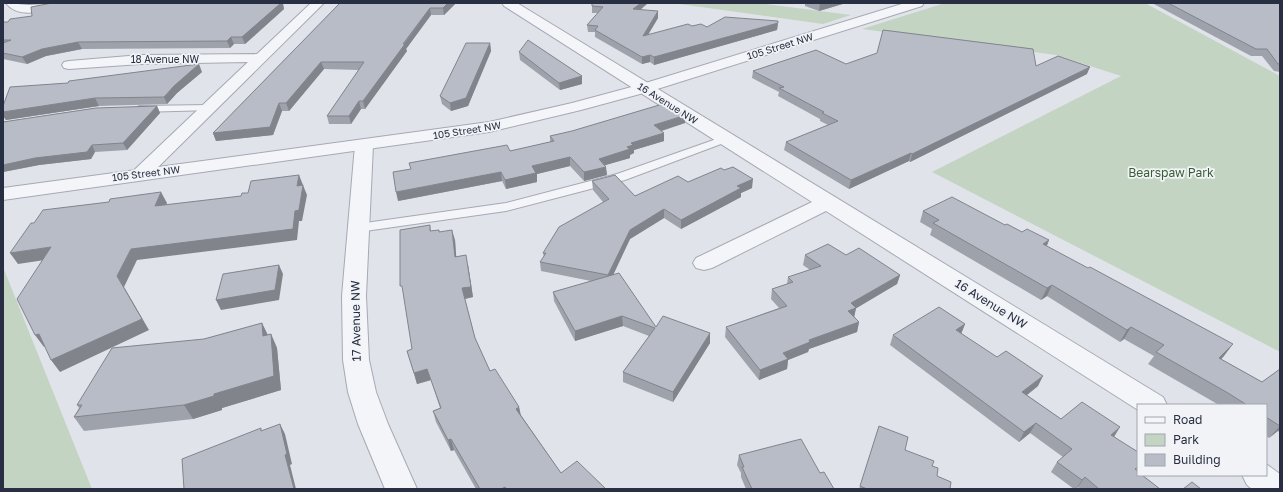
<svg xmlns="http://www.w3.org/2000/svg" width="1283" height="492" font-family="'Golos Text',sans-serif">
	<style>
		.green { fill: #c4d4c2 }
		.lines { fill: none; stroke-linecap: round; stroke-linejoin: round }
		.service-casing { stroke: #a6a9b4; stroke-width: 2 }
		.minor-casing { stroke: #a6a9b4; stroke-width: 2 }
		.tertiary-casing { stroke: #a6a9b4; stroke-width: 2 }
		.service { fill: #f4f5f8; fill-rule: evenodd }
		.minor { fill: #f4f5f8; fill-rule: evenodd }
		.tertiary { fill: #f4f5f8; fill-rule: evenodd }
		.wall { fill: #9ea2ab }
		.shaded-wall { fill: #81848b }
		.building { fill: #b8bcc7; stroke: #81848b }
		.labels { text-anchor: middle; stroke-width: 3.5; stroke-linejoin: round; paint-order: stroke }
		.far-street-label { font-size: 10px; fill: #292f42; stroke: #f1f3f7 }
		.park-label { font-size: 12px; fill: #395e35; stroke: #f1f3f7 }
		.street-label { font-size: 12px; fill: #292f42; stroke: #f1f3f7 }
	</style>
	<rect width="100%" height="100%" fill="#e1e3ea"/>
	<path class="green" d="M672 3H758L851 15 823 24Z
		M945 3H1145L1280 76V352L932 172 1121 76 1056 55 862 29Z
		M3 267 92 489H3Z"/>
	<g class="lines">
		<g class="service-casing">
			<path id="service" d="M209 105 214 108 213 110 139 112 134 109 139 106Z
				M725 136 729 137 731 139 729 141 625 180 506 211 358 232 353 231 351 228 353 225 358 224 506 203 617 174Z"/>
		</g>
		<g class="minor-casing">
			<path id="minor" d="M6 3 29 5 68 3 66 6 62 7C46 10 18 20 6 3Z
				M311 3H324L147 178 140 180 133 178 130 174 248 62 141 64 69 69 64 68 62 65 64 62 69 61 141 55 257 54Z
				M502 3H517L1163 397 1167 405H1138V410L826 211 712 268 704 270 696 268 693 263 696 258 812 202 504 6Z
				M364 140 370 141 373 145 366 296 369 360 376 392 388 424 417 489H385L358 424 348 392 343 360 342 296 355 145 358 141Z
				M1266 464 1280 474V489H1252L1247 485 1242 475H1266Z"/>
		</g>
		<g class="tertiary-casing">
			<path id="tertiary" d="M905 3H924L922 6 651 91 581 110 489 132 3 200V188L489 122 572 103 639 85Z"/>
		</g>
		<use href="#service" class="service"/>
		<use href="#minor" class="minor"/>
		<use href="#tertiary" class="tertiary"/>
	</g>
	<path class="wall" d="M340 3H456L444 15H431L406 49 407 51 365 109H361L351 124H329L327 116 359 70 324 69 289 111H282L273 135 216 141 213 133Z
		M592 3H648L640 10 658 18 648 35 692 26 707 27 778 23 777 30 654 65 650 62 642 64 595 37V32H588L587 25 598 13H592Z
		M805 3H846L819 11 805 6Z
		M1152 3H1280V72L1274 71 1262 56H1251Z
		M283 4 284 9 245 44H234L230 48 82 49 46 56 27 64 3 59V22H8Z
		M490 43 491 51 468 106 451 111 442 104 440 96Z
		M519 52 582 76V84L560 90 520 60Z
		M846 64 1036 66 1087 74 910 162 909 161 849 189 784 150 786 142 828 125 820 121V119L778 96 779 92 752 78 753 71Z
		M202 72 177 93 167 104 99 106 6 120 3 116V106L68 83Z
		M157 106 160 113 127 150 95 152 91 159 39 165 3 172V122Z
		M685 123 662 131 664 141 634 150V153L630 155V158L605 165 607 175 584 181 570 166 537 174V182L506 189 502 181 398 201 510 151 550 142V136Z
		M592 181 635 196 688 182 752 188 741 193V197L681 229 664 218 630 239 613 274 656 327 710 343 673 402 623 382V372L649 336 623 326 575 341 554 301 553 292 591 281 541 271 540 262 544 257 543 253 603 202 593 190Z
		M923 211 1005 225 1022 232 1049 240 1047 246 1224 356 1221 359 1262 382 1280 369V433L1278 431 1269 438 1266 436V405H1219L1148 364 1154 356 1124 339 1120 342 1047 296 1041 300 930 235 932 229 920 222Z
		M430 225 431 231 439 232 455 240 456 256 468 265 473 297 465 299 475 338 490 371 519 407 521 415 561 473 606 489H476L454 450 451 451 436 422 433 411 440 408 431 380 417 384 407 351 412 349Z
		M805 255H846L900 275 897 284 856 308 854 316 859 322 857 332 809 349 808 352 788 360 787 369 759 380 725 337 726 327 779 308 771 299 772 289 787 284 788 277 810 270 803 265Z
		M262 323 268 335 271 334 277 348 281 390 222 408V410L193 419 84 431 74 417 79 408 77 405 204 339Z
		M965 324 961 334 1038 386 1027 395 1061 419 1114 436 1138 469 1137 471 1160 489H1080L1078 487 1076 489H1074L1051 472 1057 462 1063 457 1030 433 1019 442 890 345 893 335Z
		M879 426 905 450 932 466 937 476 950 489H859Z
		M739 455 820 473 834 489H746L741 477V473L737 465Z"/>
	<path class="shaded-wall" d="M275 3H284L283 4 284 9 245 44 242 37Z
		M448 3H456L444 15 443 8Z
		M641 3H648L633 16V9Z
		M825 3H846L819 11 820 4Z
		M430 8 431 15 406 49 407 51 365 109 363 101Z
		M658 11V18L643 43V36Z
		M778 23 777 30 654 65V57Z
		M231 37 234 44 230 48 227 41Z
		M78 42 82 49 46 56 27 64 22 57 42 49Z
		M490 43 491 51 468 106 451 111 450 103Z
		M650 55V62L642 64V57Z
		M321 62 324 69 289 111 286 103Z
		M199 64 202 72 177 93 167 104 164 97 174 86Z
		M1090 67 1087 74 910 162 912 154Z
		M582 76V84L560 90 559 83Z
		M95 98 99 106 6 120 3 116V112Z
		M359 101 361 109 351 124 349 116Z
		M279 103 282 111 273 135 216 141 213 133Z
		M157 106 160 113 127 150 123 143Z
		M686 115 685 123 654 133V125Z
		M664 133V141L634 150V153L630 155V158L599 167V159L631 143Z
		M92 145 95 152 91 159 39 165 3 172V165L35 158Z
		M911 153 909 161 849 189 851 180Z
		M570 157V166L537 174V182L506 189 505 180 532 166Z
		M606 167 607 175 584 181V172Z
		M501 172 502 181 398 201 396 192Z
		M299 175 307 195 302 221H299L297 240 137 260 124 287 149 330 60 372 51 360 117 276 131 249 297 186Z
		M753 179 752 188 741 193V197L681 229V220L737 186Z
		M161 192 167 203 160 217 155 206Z
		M664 209V218L630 239 609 284 608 275 630 230Z
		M452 230 455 240 457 267 455 257Z
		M1049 240 1044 252 1043 244Z
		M51 247 58 258 18 264 10 253Z
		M279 265 283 274 279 300 221 310 216 300Z
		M468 265 473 297 464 299 462 288Z
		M900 275 897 284 855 309 856 308 854 318 846 321 851 303Z
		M1052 285 1047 296 1041 300 1047 288Z
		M622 316 623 326 575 341V331Z
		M859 322 857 332 809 349 808 352 788 360 787 369 759 380 760 370 783 353 809 340Z
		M262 323 268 336H263Z
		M965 324 961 334 956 330Z
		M1131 327 1124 339 1120 342 1127 330Z
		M710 333V343L673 402V392Z
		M39 334 47 345 44 347 35 335Z
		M271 334 277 348 281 390 222 408V410L193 419 184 405 214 394Z
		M1233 344 1224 356 1211 370 1219 358Z
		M427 369 431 380 417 384 414 373Z
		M1043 376 1038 386 1018 402 1022 392Z
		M519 407 521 418 516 409Z
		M1036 423 1030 433 1019 442 1024 432Z
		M280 424 285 434 292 464 290 465 296 489H294L285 455Z
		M1280 426V429L1269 438Z
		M1120 427 1114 437 1111 435Z
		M451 439 454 450 451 451 448 440Z
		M1085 477 1078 487 1076 489 1082 480Z"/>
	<path class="building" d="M52 3H281L242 37H231L227 41 78 42 42 49 22 57 3 53V43L11 40H3V22H8L10 19 32 16 31 7Z
		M340 3H448L443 8H430L403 44H405L363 101H359L349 116H327L364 62H321L286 103H279L270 127 213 133Z
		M592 3H641L633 9 658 11 643 36 688 24 692 26 701 24 707 27 725 17 778 21V23L654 57 650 55 642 57 595 30 598 26 587 25 603 7 592 6Z
		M816 3H825L820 4Z
		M1168 3H1280V64H1278L1267 49H1256Z
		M883 30 1033 49 1036 66 1058 56 1090 67 912 154 911 153 851 180 786 142 838 121 822 113 824 112 779 88 784 87 753 71 816 50 846 64 877 53Z
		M528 40 582 76 559 83 519 52Z
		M466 43H490L466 98 450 103 440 96Z
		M199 64 174 86 164 97 95 98 3 112V106L10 87 68 83 69 81Z
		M666 103 686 115 654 125 664 133 631 143 633 145 627 147 630 149 599 159 606 167 584 172 570 157 532 166 536 173 505 180 501 172 396 192 393 172 411 169 409 163 507 145 510 151 554 141 550 136 572 131Z
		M157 106 123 143 92 145 87 152 35 158 3 165V122L96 108Z
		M733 167 753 179 737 186 741 188 681 220 664 209 630 230 608 275 540 262 546 253H543L559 227 609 199 592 181 615 175 635 196 678 176 688 182 721 168 724 170Z
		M299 175 297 186 303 185 299 210 295 211 293 229 131 249 117 276 142 319 51 360 39 334 35 335 17 299 51 247 10 253 31 223H34L43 210 109 202 110 199 161 192 155 206 241 196 242 193H248L251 181Z
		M952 197 1005 225 1007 224 1022 232 1027 229 1049 240 1043 244 1088 268 1090 267 1233 344 1219 358 1262 382 1280 369V426L1266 417V405H1247L1228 393 1156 352 1164 345 1131 327 1127 330 1052 285 1047 288 933 223 939 220 923 211Z
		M430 225V231L439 230V232L452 230 455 257 466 255 471 287 462 288 475 338 490 371 495 369 519 407 516 409 561 473 577 461 606 489H507L505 487 501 489H480L451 439 448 440 433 411 441 408 427 369 414 373 407 351 412 349 402 286H400V230Z
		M828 244 846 255 859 248 900 275 851 303 856 308 848 311 859 322 809 340 810 342 783 353 788 359 760 370 726 327 787 306 772 289 793 282 788 277 821 266 805 255Z
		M279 265 275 290 216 300 223 274Z
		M619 273 656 327 663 316 710 333 673 392 623 372 655 328 622 316 575 331 553 292Z
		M939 307 965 324 956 330 997 357 1006 351 1043 376 1022 392 1061 419 1082 402 1120 427 1111 435 1138 452V467L1135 469 1138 472V475H1142L1160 489H1099L1085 477 1082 480 1057 462 1072 449 1036 423 1024 432 893 335Z
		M262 323 263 336 271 334 274 376 214 394V396L184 405 74 417 82 405H77L112 348 204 339Z
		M280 424 287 454 285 455 294 489H184L182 459 261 428V431Z
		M879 426 908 437 905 450 934 461 932 466 938 468 937 476 951 482 950 489H867L860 486Z
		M801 439 820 473 824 472 834 489H752L742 467H744L739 455Z
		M1192 482 1201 489H1183Z"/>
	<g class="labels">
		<g class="far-street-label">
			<text transform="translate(780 46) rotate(-17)" y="4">105 Street NW</text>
			<text x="165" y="63">18 Avenue NW</text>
			<text transform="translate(668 103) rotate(32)" y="4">16 Avenue NW</text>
			<text transform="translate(467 130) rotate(-9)" y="4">105 Street NW</text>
			<text transform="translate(146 173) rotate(-7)" y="4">105 Street NW</text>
		</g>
		<g class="park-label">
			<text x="1171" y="177">Bearspaw Park</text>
		</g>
		<g class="street-label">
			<text transform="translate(991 304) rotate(32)" y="4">16 Avenue NW</text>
			<text transform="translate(356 321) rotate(-91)" y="4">17 Avenue NW</text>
		</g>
	</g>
	<rect width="1283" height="492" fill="none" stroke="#292f42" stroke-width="8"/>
	<rect x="1137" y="404" width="130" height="72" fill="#f1f3f7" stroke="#a1a5af"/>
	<rect x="1145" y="417" width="20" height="6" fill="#f4f5f8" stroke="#a1a5af"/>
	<text x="1173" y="424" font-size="12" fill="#292f42">Road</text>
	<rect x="1145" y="434" width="20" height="12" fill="#c4d4c2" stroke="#a1a5af"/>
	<text x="1173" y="444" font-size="12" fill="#292f42">Park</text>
	<rect x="1145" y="454" width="20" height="12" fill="#b8bcc7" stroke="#a1a5af"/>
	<text x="1173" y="464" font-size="12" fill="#292f42">Building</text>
</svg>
